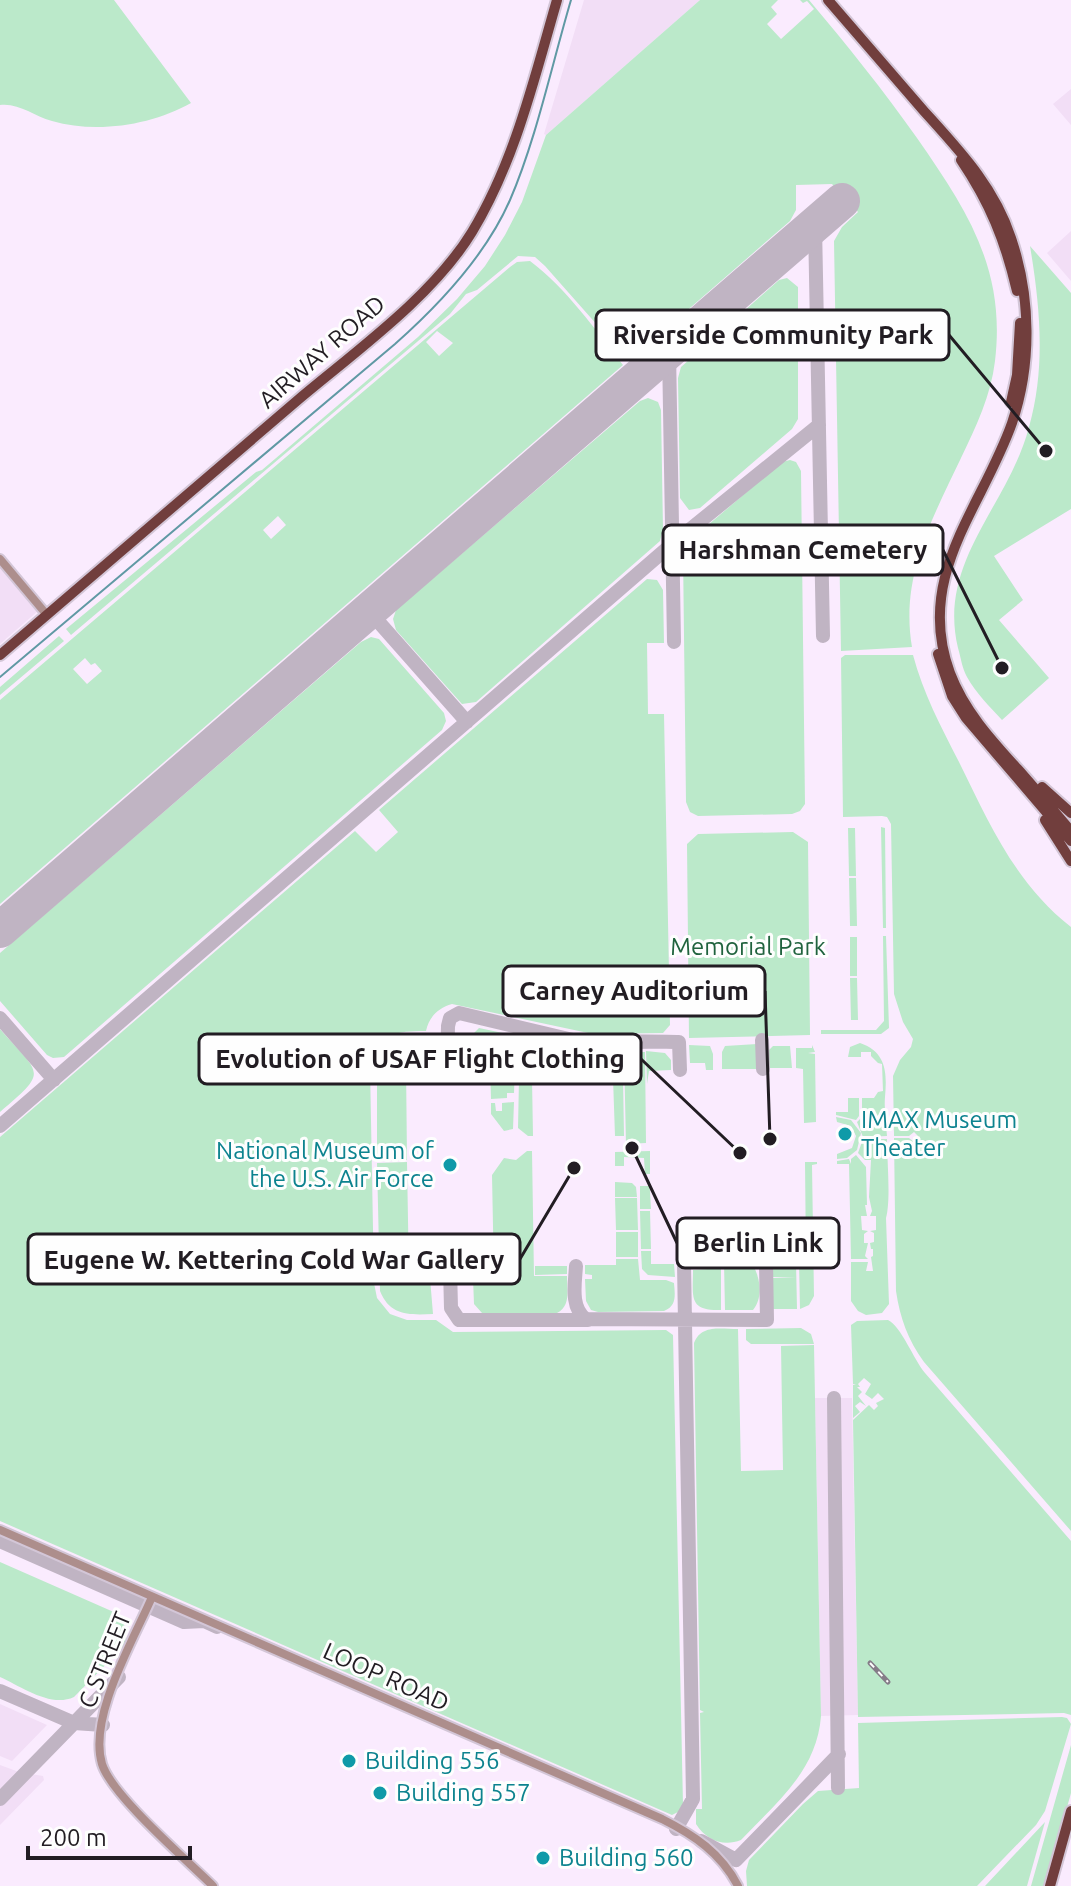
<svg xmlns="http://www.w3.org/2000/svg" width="1071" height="1886" font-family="Ubuntu,sans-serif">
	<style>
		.built { fill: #f2def6 }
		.green { fill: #bbe9ca; fill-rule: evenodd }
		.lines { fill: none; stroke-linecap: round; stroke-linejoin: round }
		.stream { stroke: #6099a4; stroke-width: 2 }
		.taxiway { stroke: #c0b4c3; stroke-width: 14 }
		.runway { stroke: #c0b4c3; stroke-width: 36 }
		.minor-casing { stroke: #d3c6d7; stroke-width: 12 }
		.major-casing { stroke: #d3c6d7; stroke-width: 14 }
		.minor { stroke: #ad8e8c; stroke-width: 8 }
		.major { stroke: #713e3d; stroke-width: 10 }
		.rail-casing { stroke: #857c88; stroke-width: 5 }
		.rail { stroke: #fefefe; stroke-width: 2; stroke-dasharray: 6; stroke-linecap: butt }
		.culture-dot { fill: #0f9aa8; stroke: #fefefe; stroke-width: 3 }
		.labels { text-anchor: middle; stroke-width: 6; stroke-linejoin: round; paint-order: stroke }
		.street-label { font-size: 24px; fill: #221d23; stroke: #fefefe }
		.park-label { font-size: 24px; fill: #20633e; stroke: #fefefe }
		.culture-label { font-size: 24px; fill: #0d838f; stroke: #fefefe; text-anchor: start }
		.leader { fill: none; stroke: #221d23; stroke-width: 3 }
		.callout-dot { fill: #221d23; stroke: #fefefe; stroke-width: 3 }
		.callout { fill: #fefefe; stroke: #221d23; stroke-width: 3 }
		.callout-label { font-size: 26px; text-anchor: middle; font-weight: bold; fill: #221d23 }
	</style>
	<rect width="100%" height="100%" fill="#faebfe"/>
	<path class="built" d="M584 0H700L546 135 544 134Z
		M1071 89V125L1053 104Z
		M1071 231V281L1047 253Z
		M0 566 38 611 0 644Z
		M815 1398H852L858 1715 821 1716Z
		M0 1704 47 1725 12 1761 0 1756Z
		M0 1765 19 1772 43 1776 44 1780 0 1825Z"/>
	<path class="green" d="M0 0H114L191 103C152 125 97 134 52 121 33 116 20 103 0 105Z
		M700 0H778L771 7 777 14 767 24 781 39 814 9 807 1 803 3 800 0H809C847 45 883 90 917 138 967 210 1006 269 995 361 991 395 976 427 961 458 932 519 900 577 912 647L841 651 834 241 842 227 858 212 832 184 796 185V210L790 221 629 361 545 266 535 257 518 256 477 290 466 294 450 314 71 635 66 629 256 472 262 470 418 337 457 299 485 266 505 235 522 202 546 135Z
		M1030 246 1071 293V509L994 556 1023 600 999 620 1049 678 1002 720C990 707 976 693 967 677 962 668 961 658 958 648 937 561 1009 505 1029 427 1046 367 1040 306 1030 246Z
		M530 261C566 288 595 329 623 365L0 904V700L510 267 517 262ZM437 331 453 343 439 356 426 342ZM278 516 286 525 271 539 263 530ZM85 658 91 665 95 663 102 671 87 684 73 669Z
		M787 278 798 287V419L792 429 700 508 689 510 680 498 678 378 681 367 779 280Z
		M648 398 658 402 661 410 663 529 660 541 476 702 462 704 396 630 393 619 396 610 640 401Z
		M790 460 796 462 801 471 805 804 800 811 792 814 698 816 690 812 686 802 683 552 688 542 782 462Z
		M647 579 657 580 663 590 664 643H647L648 714H664L670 1025 663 1033 593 1034 452 1004C438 1008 429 1017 426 1031 397 1031 376 1033 370 1066L374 1283 377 1298 390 1314 407 1320H436L453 1332 666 1330 673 1335 683 1805 680 1811 672 1815 0 1521V1137L355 831 376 852 398 832 379 810Z
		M59 636 64 641 0 695V687Z
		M371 637 379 639 444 713 446 721 442 730 64 1057 53 1058 47 1055 0 1001V953L361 642Z
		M845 655H913C923 693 941 727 959 762 989 823 1015 883 1071 927V1531L924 1362C908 1340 900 1318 896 1291L894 1138H909L914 1142 918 1136 914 1132 909 1136H894L893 1076 900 1060 911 1047 913 1039 903 1022 894 994 891 824 887 817 882 816 843 817 841 658Z
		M881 827 885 828 886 928H883Z
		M848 828H855L856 876H849Z
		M793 832 808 842 810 1035 689 1038 687 844 698 834Z
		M849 878H856L857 926H850Z
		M883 936H886L889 1028 881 1034H821V1030H876L884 1021Z
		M850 937H857V976H850Z
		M850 978H857L858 1020H851Z
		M479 1028 527 1038 515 1064 514 1093H507V1098L491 1099 490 1062H469L470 1037Z
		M0 1029C40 1075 50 1070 0 1112Z
		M404 1036H426L427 1063 406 1064 407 1160 377 1161V1060L388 1043Z
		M860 1043C887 1052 887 1074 885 1097 884 1109 886 1123 887 1136L863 1137 857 1122 862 1117V1098H874L878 1092 883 1091 882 1064 878 1063 871 1056V1052H861V1057H848L850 1047Z
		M757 1044 758 1069H722V1052L725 1046Z
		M689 1045 710 1046 713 1054V1070H706L705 1063H690Z
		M812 1045 815 1052 808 1053 815 1054 816 1122 804 1123 803 1069 796 1068V1048H812Z
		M773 1046H790L792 1068H768V1051Z
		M646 1051 665 1053 671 1060V1070L649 1071 647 1084Z
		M624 1052H645L646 1143 626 1144Z
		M613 1078H623L624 1136H615Z
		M519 1079H532L533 1136H528L518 1128Z
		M848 1098H859V1116L856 1120 836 1115V1112H848Z
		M514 1102 513 1129 504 1131 491 1114V1103H495L496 1111H502V1103Z
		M836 1117 851 1120 861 1133 857 1150 847 1158 837 1159V1154L852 1148 856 1136 851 1126 837 1122Z
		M863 1139H887C887 1161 891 1199 886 1218L889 1304 882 1313 866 1315 858 1311 851 1301V1262H868L866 1271H873L871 1257 873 1256V1249H871L870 1243 874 1242V1233L870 1231 876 1230V1216H870L872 1211 869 1197 871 1160H865L858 1153Z
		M527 1151H532L534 1276H567C567 1290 571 1306 557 1313H482L474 1304 473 1278 494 1277 492 1175 504 1158 516 1160Z
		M650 1151V1174H645L644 1158 624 1157V1166H615V1152Z
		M856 1155 866 1167 867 1205H865L867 1216H861L862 1230 868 1231 864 1234V1243H868L865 1256 868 1259H851L849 1164H837V1161L849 1159 851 1164V1159Z
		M407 1162 409 1278H430L433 1314C409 1315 390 1316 380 1291L377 1163Z
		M805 1162H817V1164L812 1165 814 1296 809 1305 800 1309 799 1261 806 1260Z
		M649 1175 651 1209H640V1186H649Z
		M615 1182 632 1183 636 1187 637 1197H615Z
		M615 1198H637L638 1230H616Z
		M640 1211H650L651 1249H641Z
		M616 1232H638V1257H616Z
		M715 1250H721V1310C688 1311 693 1297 693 1270L708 1269 709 1263 716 1262Z
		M641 1251H651V1264H674L675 1277 648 1275 642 1269Z
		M616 1259H638L640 1280H666L674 1283C675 1295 677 1306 664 1311L598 1312 591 1310 586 1301 585 1279H592V1275L585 1274V1265H616Z
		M751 1262C760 1275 764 1297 753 1310H725L724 1263Z
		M773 1262H796L797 1309H773V1278L796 1277H773Z
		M535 1266H567V1274L535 1275Z
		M888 1320C901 1326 914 1360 925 1373L1071 1541V1715L1064 1713 858 1717 853 1420 869 1405 874 1410 878 1406 876 1403 884 1399 878 1393 872 1399 865 1394 871 1384 864 1378 858 1384 860 1387H857L862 1392 858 1396 866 1406 860 1402 855 1406 860 1412 853 1418V1385H856L853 1384 851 1325 857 1321Z
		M801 1328 811 1334 814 1344H751L746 1340V1329Z
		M738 1329 741 1471 783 1470 781 1346 814 1345 821 1716C817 1771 776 1803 741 1840 723 1847 706 1840 696 1824V1809H702L700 1713 704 1712 700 1710 694 1343C701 1324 721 1329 738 1329Z
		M0 1562 116 1613C126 1623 129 1634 123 1647L74 1697C51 1708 22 1687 0 1677Z
		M1062 1717 1067 1718 1071 1724 1045 1811 1036 1825 977 1886H747L746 1871 749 1860 803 1804 818 1791 859 1788 858 1723Z
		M1071 1745V1793L1045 1886H1031Z
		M1045 1822 1027 1886H985Z"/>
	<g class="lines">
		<path class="stream" d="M0 677 395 344C439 305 486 255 510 200 536 140 552 64 571 0"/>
		<path class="taxiway" d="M815 225 823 636
			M669 351 674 642
			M369 611 467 722
			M0 1018 54 1080
			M762 1040 763 1069
			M571 1071C572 1062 575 1054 583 1049 599 1039 658 1042 679 1042L680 1070
			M447 1074 448 1026 450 1018 459 1013 594 1045
			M0 1126 672 544 819 425
			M576 1266C575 1283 570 1308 586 1319L767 1320 766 1262
			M450 1267 451 1308 459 1320H588
			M834 1398 838 1788
			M0 1541 184 1622 204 1621 217 1627
			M0 1691 74 1723 103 1725
			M0 1799 119 1677
			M676 1829 693 1799 684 1263
			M701 1841 736 1860 839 1754"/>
		<path class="runway" d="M0 930 842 201"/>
		<g class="minor-casing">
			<path id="minor" d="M0 559 47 615
				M0 1530 662 1819C694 1835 721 1853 738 1886
				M152 1597C133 1641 88 1717 102 1764 112 1796 187 1860 213 1886"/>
		</g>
		<g class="major-casing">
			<path id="major" d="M828 0C860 37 891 73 923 110 959 150 994 186 1011 238 1031 297 1032 364 1012 423 982 508 914 576 950 673 965 713 995 744 1024 776 1040 794 1055 813 1071 831
				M961 160C990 203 1005 240 1017 291
				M1011 402 1017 375 1020 323
				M938 654 952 696 966 718 1071 841
				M0 655C100 570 199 484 299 399 356 351 433 296 472 232 515 161 534 79 557 0
				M1042 787 1071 813
				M1045 820 1071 861
				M1050 1886 1071 1811"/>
		</g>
		<use href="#minor" class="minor"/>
		<use href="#major" class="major"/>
		<g class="rail-casing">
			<path id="rail" d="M870 1663 888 1682"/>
		</g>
		<use href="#rail" class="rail"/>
	</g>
	<g class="culture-dot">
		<circle cx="845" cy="1134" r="8"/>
		<circle cx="450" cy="1165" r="8"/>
		<circle cx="349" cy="1761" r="8"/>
		<circle cx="380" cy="1793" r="8"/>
		<circle cx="543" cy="1858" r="8"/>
	</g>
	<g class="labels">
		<g class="street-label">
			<text transform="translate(322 352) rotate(-41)" y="8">AIRWAY ROAD</text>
			<text transform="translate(105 1660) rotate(-68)" y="8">C STREET</text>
			<text transform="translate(386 1677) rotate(24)" y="8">LOOP ROAD</text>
		</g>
		<g class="park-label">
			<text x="748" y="955">Memorial Park</text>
		</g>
		<g class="culture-label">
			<text x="861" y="1128">IMAX Museum<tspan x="861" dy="28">Theater</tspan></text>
			<text x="434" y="1159" text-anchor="end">National Museum of<tspan x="434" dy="28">the U.S. Air Force</tspan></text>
			<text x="365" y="1769">Building 556</text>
			<text x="396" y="1801">Building 557</text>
			<text x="559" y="1866">Building 560</text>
		</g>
	</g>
	<path class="leader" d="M1046 451L949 335M1002 668L943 550M770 1139L765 991M740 1153L641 1059M632 1148L677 1243M574 1168L520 1259"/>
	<g class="callout-dot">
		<circle cx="1046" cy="451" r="8"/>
		<circle cx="1002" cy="668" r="8"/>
		<circle cx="770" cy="1139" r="8"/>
		<circle cx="740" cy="1153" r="8"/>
		<circle cx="632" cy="1148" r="8"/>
		<circle cx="574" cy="1168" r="8"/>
	</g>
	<g class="callout">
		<rect x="596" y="310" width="353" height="50" rx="8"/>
		<rect x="663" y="525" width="280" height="50" rx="8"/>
		<rect x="503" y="966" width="262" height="50" rx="8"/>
		<rect x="199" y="1034" width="442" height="50" rx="8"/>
		<rect x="677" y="1218" width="162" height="50" rx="8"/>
		<rect x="28" y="1234" width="492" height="50" rx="8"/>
	</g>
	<g class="callout-label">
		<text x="773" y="344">Riverside Community Park</text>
		<text x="803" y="559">Harshman Cemetery</text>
		<text x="634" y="1000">Carney Auditorium</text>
		<text x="420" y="1068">Evolution of USAF Flight Clothing</text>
		<text x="758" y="1252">Berlin Link</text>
		<text x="274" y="1269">Eugene W. Kettering Cold War Gallery</text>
	</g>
	<path d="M28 1846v12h162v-12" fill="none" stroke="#221d23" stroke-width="4"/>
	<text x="40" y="1846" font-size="24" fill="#221d23" stroke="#fefefe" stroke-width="6" paint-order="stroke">200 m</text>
</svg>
